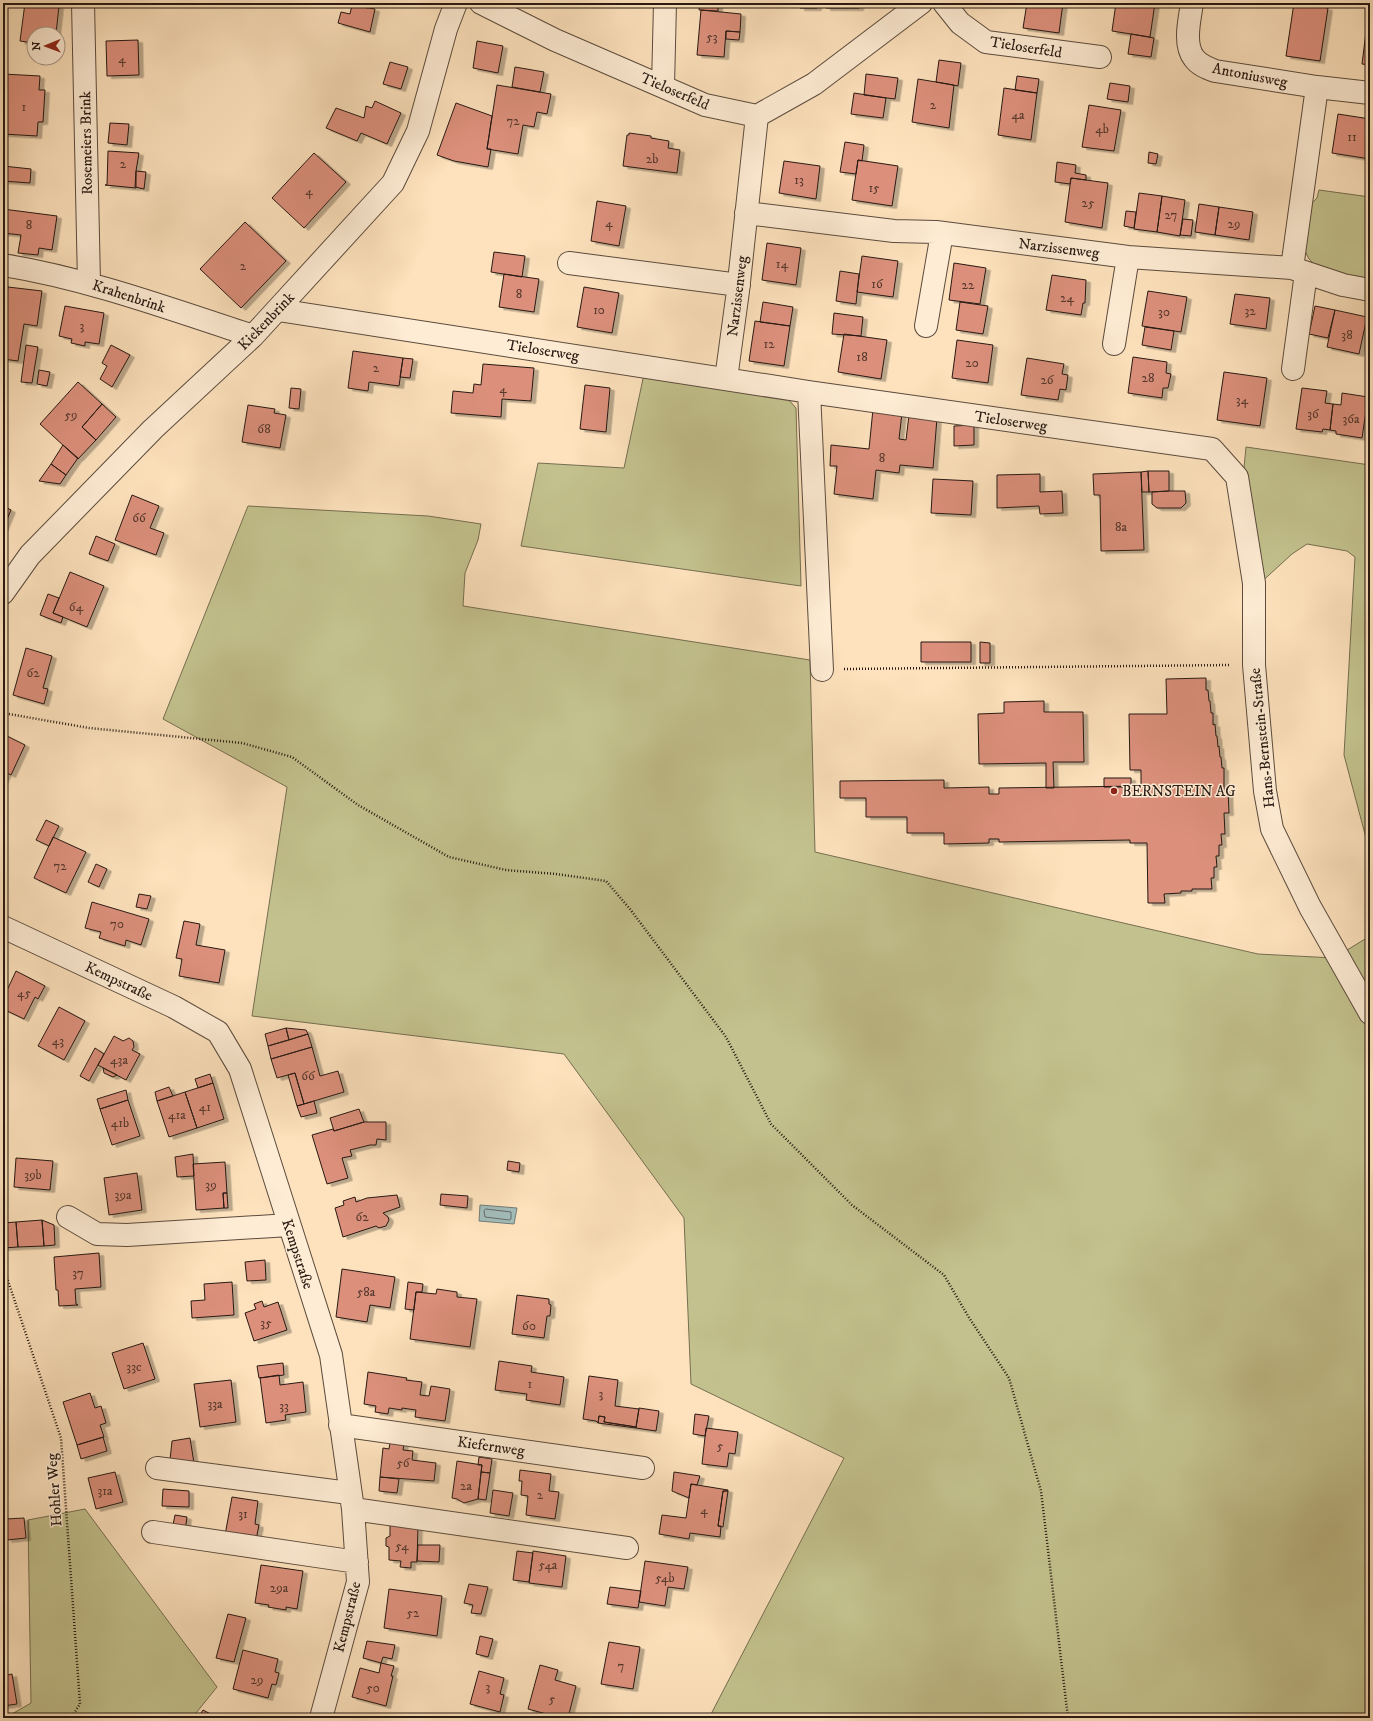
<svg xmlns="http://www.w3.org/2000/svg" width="1373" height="1721" font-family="'IM FELL DW Pica',serif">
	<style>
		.green { fill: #c3c28e; stroke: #756e50 }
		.water { fill: #a2bcb9; stroke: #717b76 }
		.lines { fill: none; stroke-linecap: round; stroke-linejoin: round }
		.shore { stroke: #646a66; stroke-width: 1 }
		.building { fill: #dc907b; stroke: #271912; filter: url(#shadow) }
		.minor-casing { stroke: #5c4b3d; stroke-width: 24 }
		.path { stroke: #271912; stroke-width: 2.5; stroke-dasharray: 1 2; stroke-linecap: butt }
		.minor { stroke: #feecd4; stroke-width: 22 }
		.poi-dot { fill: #8f2418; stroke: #feecd4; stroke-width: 1.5 }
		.labels { text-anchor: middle; stroke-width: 3; stroke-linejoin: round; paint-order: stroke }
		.number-label { font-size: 13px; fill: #54372c }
		.street-label { font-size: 15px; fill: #271912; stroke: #feecd4 }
		.poi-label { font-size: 15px; fill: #271912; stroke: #feecd4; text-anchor: start }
	</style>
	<defs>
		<filter id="shadow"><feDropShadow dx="4.5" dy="2.5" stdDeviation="0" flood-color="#0004"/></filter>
	</defs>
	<rect width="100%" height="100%" fill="#fde2bd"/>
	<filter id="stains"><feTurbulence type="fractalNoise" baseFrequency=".005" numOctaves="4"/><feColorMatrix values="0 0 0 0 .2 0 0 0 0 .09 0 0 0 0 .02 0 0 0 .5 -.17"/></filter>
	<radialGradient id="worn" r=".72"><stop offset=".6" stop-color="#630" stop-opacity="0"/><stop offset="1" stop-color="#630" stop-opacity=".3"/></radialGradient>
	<path class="green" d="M1319 190 1370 197V280L1318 268 1309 259 1305 251 1311 204 1317 198Z
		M644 374 787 398 796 408 801 586 521 546 538 463 624 468Z
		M1246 447 1370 465V853L1344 755 1355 557 1347 551 1307 544 1292 554 1257 586 1243 478Z
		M248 506 428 516 481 524 478 540 465 573 463 606 810 660 815 852 1258 954 1334 958 1370 936V1718H709L844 1458 691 1384 684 1218 564 1054 252 1016 287 787 163 719Z
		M85 1509 217 1687 192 1718H5L31 1703 28 1520Z"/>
	<path class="water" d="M480 1205 517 1208 514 1224 479 1221Z"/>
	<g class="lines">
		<path class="shore" d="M486 1209 511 1212V1219L509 1220 485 1217 484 1211Z"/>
	</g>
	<path class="building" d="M25 3 59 6 56 34H34V43L20 41Z
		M353 3H369L368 8 352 5Z
		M700 3H718V11L699 10Z
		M800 3H817V8H800Z
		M826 3H859V8H826Z
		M1027 3H1063L1059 33 1023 28Z
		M1116 3H1155L1150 37 1112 31Z
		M1294 3 1328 8 1320 61 1286 56Z
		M352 5 375 9 370 32 338 23 341 12 350 14Z
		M701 10 741 14 740 32 726 31 724 57 697 55Z
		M1368 16H1370V65L1362 64Z
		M726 31 740 32 739 40 726 39Z
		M1131 34 1154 38 1151 57 1128 54Z
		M138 40 139 75 107 76 106 41Z
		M477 41 503 46 498 73 473 68Z
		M939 60 961 63 958 86 936 82Z
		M390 62 408 67 401 89 383 84Z
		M515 67 544 72 540 92 512 87Z
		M3 74 40 76 39 90H45L43 122H38L37 136 3 134Z
		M866 74 898 78 895 99 864 95Z
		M1017 76 1039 79 1037 93 1015 90Z
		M918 79 954 85 949 128 912 122Z
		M1110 83 1130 86 1128 102 1107 99Z
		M497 85 551 94 547 114 537 112 534 127 523 125 518 154 487 149Z
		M1004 88 1037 93 1031 140 998 135Z
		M854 93 886 98 883 118 851 114Z
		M375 101 401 113 387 144 361 133 357 141 326 128 336 108 364 118 366 106 372 108Z
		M456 103 492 116 487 149H491L488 167 454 161 437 155Z
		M1089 105 1121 110 1114 151 1082 147Z
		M1338 114 1370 119V159L1332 153Z
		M110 123 129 124 127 145 108 143Z
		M629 133 651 136V138L669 141 668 148 680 150 677 173 623 166 627 135H629Z
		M845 142 864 145 862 161 858 160 856 174 840 172Z
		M108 151 139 153 136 171V188L105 185H107Z
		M1149 152 1158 154 1156 164 1148 163Z
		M314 153 346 182 304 228 272 198Z
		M858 160 898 166 892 206 852 200Z
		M784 161 820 166 816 199 779 193Z
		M1057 162 1076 165 1075 173 1086 175V180L1071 178 1070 184 1055 182Z
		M3 166 31 169 30 183 3 181Z
		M136 171 146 172 144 189 135 187Z
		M1071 178 1108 183 1102 228 1065 222Z
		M1139 193 1162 196 1157 232 1134 229Z
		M1162 196 1185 200 1180 236 1157 232Z
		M597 201 626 206 619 246 591 241Z
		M1199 204 1219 207 1215 235 1195 232Z
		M1219 207 1253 212 1249 240 1215 235Z
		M3 209 57 216 52 250 39 248 38 255 18 253 21 235 3 233Z
		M1126 211 1136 212 1134 228 1124 226Z
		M1183 219 1193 220 1191 236 1180 235Z
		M245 222 286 261 241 308 200 269Z
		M767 243 801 248 796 285 762 280Z
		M494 252 525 256 522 277 491 272Z
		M862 256 898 261 893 297 857 292Z
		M954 263 986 268 980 304 949 300Z
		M840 271 859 274 856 304 836 301Z
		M504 274 539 279 534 312 499 307Z
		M1052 275 1086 280 1085 303H1083L1081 315 1046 310Z
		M8 287 42 291 37 326 24 324 18 361 3 359V320Z
		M584 287 619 293 612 333 577 327Z
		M1148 291 1187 297 1181 332 1142 326Z
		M1235 294 1270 298 1266 329 1230 324Z
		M763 302 793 307 790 326 760 322Z
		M960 302 988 306 983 334 956 330Z
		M65 306 104 313 99 344 85 342V346L71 343 72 339 59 336Z
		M1315 306 1335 310 1328 338 1309 334Z
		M1335 310 1367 317 1359 354 1327 347Z
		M834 313 863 317 861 336 832 334Z
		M755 321 790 326 784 366 749 361Z
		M1145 327 1174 331 1171 350 1142 345Z
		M844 334 887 340 881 379 838 372Z
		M957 340 993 345 988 383 952 378Z
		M26 345 38 347 32 383 21 382Z
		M111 345 130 355 112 387 100 379 107 366 102 363Z
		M353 351 403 358 399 386 369 382 368 391 348 388Z
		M1133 357 1167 362 1166 373 1171 374 1168 388H1163L1162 398 1128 393Z
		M403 358 413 359 410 378 400 377Z
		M1027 358 1064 364 1062 374 1068 375 1066 390 1060 389 1058 400 1021 395Z
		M483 364 534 368 531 401 502 399 501 417 451 413 453 391 473 393 474 384 481 385Z
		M39 370 50 372 47 386 37 384Z
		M1224 372 1267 378 1260 426 1217 420Z
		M78 382 102 404 82 427 96 440 78 459 40 424Z
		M585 385 610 388 606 432 580 429Z
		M291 388 301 389 299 409 289 408Z
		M1302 388 1327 391 1325 403 1333 404 1330 430 1323 429 1322 432 1296 429Z
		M1342 393 1368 397 1362 438 1336 434V431L1330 430 1333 404 1341 405Z
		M102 404 116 417 96 440 82 427Z
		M248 405 275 409 274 413 286 415 280 448 242 442Z
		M873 409 902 413 899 439 906 440 909 415 937 418 933 468 900 465 899 473 876 470 873 499 834 494 837 466H830L831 445 869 449Z
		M974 425V445L954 446V426Z
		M63 445 78 458 66 475 51 464Z
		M51 464 66 475 60 484 39 481Z
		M1148 471 1149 492H1142L1141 472Z
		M1148 471H1169V491L1149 492Z
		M1141 472 1144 550 1101 551 1100 495H1094L1093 474Z
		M1040 474V492L1062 491 1063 513 1040 514 1039 506 997 508V475Z
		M933 479 973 481 971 515 931 513Z
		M1169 491H1185L1186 503 1181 508H1157L1152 504V492Z
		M132 495 159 506 150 528 164 533 156 555 115 540Z
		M3 506 11 510 3 529Z
		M96 536 115 544 108 561 89 554Z
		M70 572 104 586 87 627 53 613Z
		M48 594 59 598 53 613 63 617 61 623 40 615Z
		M921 642H971V662H921Z
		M980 642 990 643V663H980Z
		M26 648 52 656 43 688 48 689 44 704 13 695Z
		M1206 678V690H1208L1209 701H1210L1211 713H1213V725L1215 724 1216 736H1217L1218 747 1219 746 1220 757H1221L1222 768H1224V789H1228L1229 813H1224L1225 834H1221L1222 845H1219V856H1216L1217 867H1214V878H1211L1212 889H1192V891H1181V893L1164 894 1165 903H1148L1147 843H1130V840L999 842V839H989V843L944 844V833H907V817H866V798H840V781L944 780V788L989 787V794H999V788L1141 786V770H1130L1129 714H1167L1166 679Z
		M1044 701V712H1083L1084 762H1053L1054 788H1046V763L979 764 978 714 1004 713V702Z
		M3 734 25 745 11 775 7 773 3 781Z
		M1104 778H1131V787H1104Z
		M46 820 59 826 49 846 36 840Z
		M53 837 86 852 66 893 34 878Z
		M96 864 107 869 99 887 88 882Z
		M139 894 151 896 147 909 136 907Z
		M92 902 149 919 141 945 126 940 125 946 99 938 101 932 85 928Z
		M184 921 200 924 196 945 225 950 219 983 179 976 182 959 176 958Z
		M16 971 45 986 38 999 35 997 24 1019 3 1009V999Z
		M59 1007 85 1021 64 1060 38 1046Z
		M286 1028 289 1040 268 1046 265 1034Z
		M286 1028 306 1030 308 1034 289 1040Z
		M308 1034 312 1047 271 1059 268 1046Z
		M114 1036 123 1041 129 1038 133 1041 134 1047 132 1050 140 1054 126 1080 98 1065Z
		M312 1047 320 1076 338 1071 344 1092 304 1104 295 1073 277 1078 271 1059Z
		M95 1048 104 1054 89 1081 80 1076Z
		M103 1068 117 1075 113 1077 104 1073Z
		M295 1073 304 1104 297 1106 288 1075Z
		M210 1074 213 1083 198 1088 195 1079Z
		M213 1083 224 1119 197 1128 185 1092Z
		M169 1087 173 1096 157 1101 155 1092Z
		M126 1090 128 1100 100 1109 97 1099Z
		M185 1092 197 1128 169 1137 157 1101Z
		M128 1100 140 1136 112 1145 100 1109Z
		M314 1101 317 1113 301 1117 297 1106Z
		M359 1109 364 1122 334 1131 330 1118Z
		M364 1122H386V1140L377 1139 376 1145H370L350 1150 352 1156 342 1158 348 1178 327 1184 312 1135 333 1129 334 1131Z
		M193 1154 194 1176 177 1177 175 1157Z
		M16 1158 53 1161 50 1190 14 1187Z
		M508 1161 520 1163 519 1172 507 1170Z
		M225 1162 227 1193H223L224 1208 196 1210 193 1164Z
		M137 1173 142 1210 109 1215 104 1178Z
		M223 1193H227L228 1208H224Z
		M441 1194 468 1196 467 1208 440 1205Z
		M397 1195 400 1207 383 1213 388 1217 389 1220 386 1226 379 1228 376 1226 343 1237 335 1208 344 1205 343 1201 355 1197 356 1202 367 1198Z
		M42 1220 54 1225 55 1245 44 1246Z
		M42 1220 44 1246 18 1247 16 1222Z
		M16 1222 18 1247 3 1248V1223Z
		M99 1253 101 1287 75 1289 76 1304 78 1305 59 1306 58 1290H56L54 1257Z
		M265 1260 266 1280 247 1281 245 1262Z
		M342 1269 395 1277 390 1308 370 1305 367 1322 336 1317Z
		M232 1282 234 1315 192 1318 191 1301 205 1300 204 1284Z
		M408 1282 423 1284 422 1292H416L414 1310 405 1309Z
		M437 1289 457 1292V1297L477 1299 470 1347 410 1339 416 1292 436 1294Z
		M517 1295 549 1299V1304L551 1305 550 1316H547L544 1338 512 1334Z
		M262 1301 264 1307 278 1302 287 1330 254 1341 245 1313 256 1309 254 1304Z
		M143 1343 155 1379 124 1389 112 1353Z
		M499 1361 532 1366 531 1372 564 1377 560 1405 526 1400 527 1394 495 1390Z
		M283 1363 284 1375 259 1378 257 1366Z
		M368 1372 407 1378 406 1380 422 1382 420 1395 429 1396 431 1386 450 1389 445 1421 415 1417 416 1410 402 1408V1410L389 1408 388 1414 375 1412 376 1406 364 1404Z
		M279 1375 280 1385 303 1382 306 1412 285 1415 286 1420 266 1423 260 1378Z
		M589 1376 618 1380 615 1406 639 1409 636 1427 604 1422 605 1417 599 1416 598 1423 596 1421 583 1419Z
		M231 1380 236 1422 200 1427 194 1384Z
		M90 1393 95 1408 101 1406 106 1423 100 1425 104 1437 77 1445 63 1402Z
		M639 1408 659 1411 656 1431 636 1428Z
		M695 1414 709 1416 705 1436 693 1434Z
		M599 1416 605 1417 604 1422 636 1427V1428L598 1423Z
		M706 1428 738 1432 735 1454 729 1453 727 1467 702 1464Z
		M103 1437 107 1451 81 1459 77 1445Z
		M190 1438 194 1463 170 1460 172 1441Z
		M390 1443 404 1444 403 1450 413 1451 412 1460 436 1463 434 1481 380 1477 383 1448 389 1449Z
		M479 1457 492 1459 490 1473 481 1472 482 1465H478Z
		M457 1461 482 1465 478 1499 464 1503 457 1499 452 1498Z
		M520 1470 551 1474 549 1491 559 1492 555 1519 526 1515 528 1496 521 1495 522 1481H519Z
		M115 1472 123 1502 96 1509 88 1478Z
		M481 1472 490 1473 486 1500 478 1499Z
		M674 1472 700 1476 697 1485 691 1484 689 1498 672 1491Z
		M380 1477 399 1479 397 1493 379 1491Z
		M691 1484 728 1490V1491H723L718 1526H721L720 1537 690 1533 689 1539 659 1534 662 1515 686 1518Z
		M163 1489 189 1491V1507L162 1506Z
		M493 1490 513 1493 509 1516 490 1513Z
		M723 1491H728L723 1527 718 1526Z
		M232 1497 258 1501 255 1524 259 1525 256 1540 225 1535Z
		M175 1515 187 1517 185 1532 172 1530Z
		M24 1518 26 1538 7 1540 6 1519Z
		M390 1524 418 1525 417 1562H411V1568L400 1567 401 1561 389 1560V1547L386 1546V1538L390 1536Z
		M418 1545H440L439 1562 417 1561Z
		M517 1551 533 1553 529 1582 513 1580Z
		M533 1551 566 1556 562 1587 529 1583Z
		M645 1561 688 1567 684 1589 668 1587 665 1606 639 1602Z
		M261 1565 303 1571 297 1609 286 1607V1610L268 1607 269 1605 255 1603Z
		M469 1584 488 1587 481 1614 471 1613 473 1605 464 1603Z
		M610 1587 641 1591 638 1608 607 1604Z
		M389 1589 442 1596 437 1636 384 1628Z
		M228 1614 246 1618 234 1662 216 1658Z
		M480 1636 493 1639 488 1657 476 1654Z
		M367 1641 395 1645 392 1659 383 1657 381 1663 363 1658Z
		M609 1642 640 1647 633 1689 601 1684Z
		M243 1650 278 1659 275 1672 279 1673 276 1685 272 1684 268 1698 233 1689Z
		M381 1663 394 1666 391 1676H393L386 1706 352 1697 360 1668 379 1673Z
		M540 1665 558 1670 555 1680 576 1686 568 1718H561L528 1709Z
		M479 1671 504 1678 500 1694 504 1695 500 1712 470 1704Z
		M12 1674 17 1704 3 1706V1676Z
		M203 1710 218 1718H198Z"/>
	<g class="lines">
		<g class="minor-casing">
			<path id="minor" d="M83 3 89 283
				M481 3 555 40 705 105 757 116 814 84 921 3
				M944 3 960 23 986 42 1100 57
				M1192 3C1190 18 1183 44 1194 58 1199 65 1207 68 1215 71L1317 87 1370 93
				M663 86 665 3
				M746 213 894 231 936 232 1128 257 1292 268 1343 285 1370 290
				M569 263 739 285
				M3 265C89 279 170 309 253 336
				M1292 268 1317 87
				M278 310 809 392 1212 449 1237 477 1254 583V665L1265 791 1272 829 1310 907 1370 1013
				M926 326 942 233
				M1114 344 1128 257
				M1293 369 1306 273
				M726 379 738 291 757 116
				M809 392 822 670
				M3 593 30 555 153 429 253 336 393 183 418 131 446 29 456 3
				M3 927 174 1007 218 1032 240 1069 331 1355 353 1509 358 1582 321 1718
				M68 1217 97 1234 127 1235 289 1225
				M340 1425 643 1468
				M157 1468 349 1493
				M353 1509 627 1548
				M153 1532 357 1562"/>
		</g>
		<path class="path" d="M844 669 1231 665
			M3 713 89 728 242 743 292 757 358 805 449 857 506 870 556 874 606 881 630 909 726 1037 771 1124 852 1205 944 1275 968 1316 1009 1378 1041 1491 1068 1718
			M3 1266 61 1438 80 1704 71 1718"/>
		<use href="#minor" class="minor"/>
	</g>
	<circle class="poi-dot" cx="1114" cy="791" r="4"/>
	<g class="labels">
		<g class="number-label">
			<text x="712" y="41">53</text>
			<text x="122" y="63">4</text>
			<text x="933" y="109">2</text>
			<text x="24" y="111">1</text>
			<text x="1018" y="119">4a</text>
			<text x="513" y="125">72</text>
			<text x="1102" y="133">4b</text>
			<text x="1352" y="141">11</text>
			<text x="652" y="163">2b</text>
			<text x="123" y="168">2</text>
			<text x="799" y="184">13</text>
			<text x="874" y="192">15</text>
			<text x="309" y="195">4</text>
			<text x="1088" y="207">25</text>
			<text x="1171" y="219">27</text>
			<text x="609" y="227">4</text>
			<text x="1234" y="228">29</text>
			<text x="29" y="229">8</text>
			<text x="782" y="268">14</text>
			<text x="243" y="270">2</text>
			<text x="877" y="288">16</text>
			<text x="968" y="289">22</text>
			<text x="519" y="298">8</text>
			<text x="1067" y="302">24</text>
			<text x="599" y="314">10</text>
			<text x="1250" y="315">32</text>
			<text x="1164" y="316">30</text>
			<text x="82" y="330">3</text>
			<text x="1347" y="339">38</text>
			<text x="769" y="348">12</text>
			<text x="862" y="361">18</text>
			<text x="972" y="367">20</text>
			<text x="376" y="372">2</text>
			<text x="1148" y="382">28</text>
			<text x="1047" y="384">26</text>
			<text x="503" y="393">4</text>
			<text x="1242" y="404">34</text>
			<text x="1313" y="418">36</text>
			<text x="71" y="419">59</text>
			<text x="1351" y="423">36a</text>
			<text x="264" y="433">68</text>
			<text x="882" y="462">8</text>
			<text x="139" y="522">66</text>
			<text x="1121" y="531">8a</text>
			<text x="76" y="611">64</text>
			<text x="33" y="677">62</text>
			<text x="60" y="870">72</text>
			<text x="117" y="928">70</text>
			<text x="24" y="997">45</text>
			<text x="58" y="1045">43</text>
			<text x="119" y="1064">43a</text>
			<text x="308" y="1080">66</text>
			<text x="205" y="1111">41</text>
			<text x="177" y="1119">41a</text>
			<text x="120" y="1127">41b</text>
			<text x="33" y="1179">39b</text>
			<text x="211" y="1189">39</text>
			<text x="123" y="1199">39a</text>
			<text x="362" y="1221">62</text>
			<text x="78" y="1277">37</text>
			<text x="366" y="1296">58a</text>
			<text x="266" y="1327">35</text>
			<text x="529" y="1330">60</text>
			<text x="134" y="1371">33c</text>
			<text x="530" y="1388">1</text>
			<text x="601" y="1398">3</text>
			<text x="215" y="1408">33a</text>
			<text x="284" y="1410">33</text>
			<text x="720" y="1450">5</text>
			<text x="403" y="1467">56</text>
			<text x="466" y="1490">2a</text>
			<text x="105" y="1495">31a</text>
			<text x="540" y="1499">2</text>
			<text x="704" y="1514">4</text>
			<text x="243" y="1518">31</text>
			<text x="402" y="1550">54</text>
			<text x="548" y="1569">54a</text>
			<text x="665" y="1582">54b</text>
			<text x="279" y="1592">29a</text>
			<text x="413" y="1617">52</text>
			<text x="621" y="1670">7</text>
			<text x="257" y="1684">29</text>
			<text x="488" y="1691">3</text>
			<text x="373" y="1692">50</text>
			<text x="552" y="1703">5</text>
		</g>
		<g class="street-label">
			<text transform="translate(1026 47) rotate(9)" y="5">Tieloserfeld</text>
			<text transform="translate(1250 75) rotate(11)" y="5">Antoniusweg</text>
			<text transform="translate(675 91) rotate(23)" y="5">Tieloserfeld</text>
			<text transform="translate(86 143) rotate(-91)" y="5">Rosemeiers Brink</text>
			<text transform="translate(1059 248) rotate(7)" y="5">Narzissenweg</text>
			<text transform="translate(129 296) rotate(18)" y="5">Krahenbrink</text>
			<text transform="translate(737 296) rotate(-83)" y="5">Narzissenweg</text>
			<text transform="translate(266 321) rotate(-46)" y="5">Kiekenbrink</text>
			<text transform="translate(543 350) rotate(9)" y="5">Tieloserweg</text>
			<text transform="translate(1011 421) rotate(8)" y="5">Tieloserweg</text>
			<text transform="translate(1262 738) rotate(-96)" y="5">Hans-Bernstein-Straße</text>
			<text transform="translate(119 981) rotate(25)" y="5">Kempstraße</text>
			<text transform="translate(298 1254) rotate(72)" y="5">Kempstraße</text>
			<text transform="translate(491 1446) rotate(8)" y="5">Kiefernweg</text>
			<text transform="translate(54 1490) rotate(-94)" y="5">Hohler Weg</text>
			<text transform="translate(347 1617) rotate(-76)" y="5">Kempstraße</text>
		</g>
		<g class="poi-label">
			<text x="1122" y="796">BERNSTEIN AG</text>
		</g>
	</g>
	<rect width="1373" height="1721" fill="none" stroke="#fde2bd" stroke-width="16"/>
	<rect x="4" y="4" width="1365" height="1713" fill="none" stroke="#271912" stroke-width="2"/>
	<rect x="8" y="8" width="1357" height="1705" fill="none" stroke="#271912"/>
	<g transform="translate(46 46) rotate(269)"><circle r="19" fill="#feecd4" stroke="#a89886"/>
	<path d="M0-3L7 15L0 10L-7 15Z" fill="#8f2418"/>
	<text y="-6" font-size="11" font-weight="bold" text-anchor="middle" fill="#271912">N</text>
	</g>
	<rect width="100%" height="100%" filter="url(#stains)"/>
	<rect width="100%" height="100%" fill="url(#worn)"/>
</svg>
